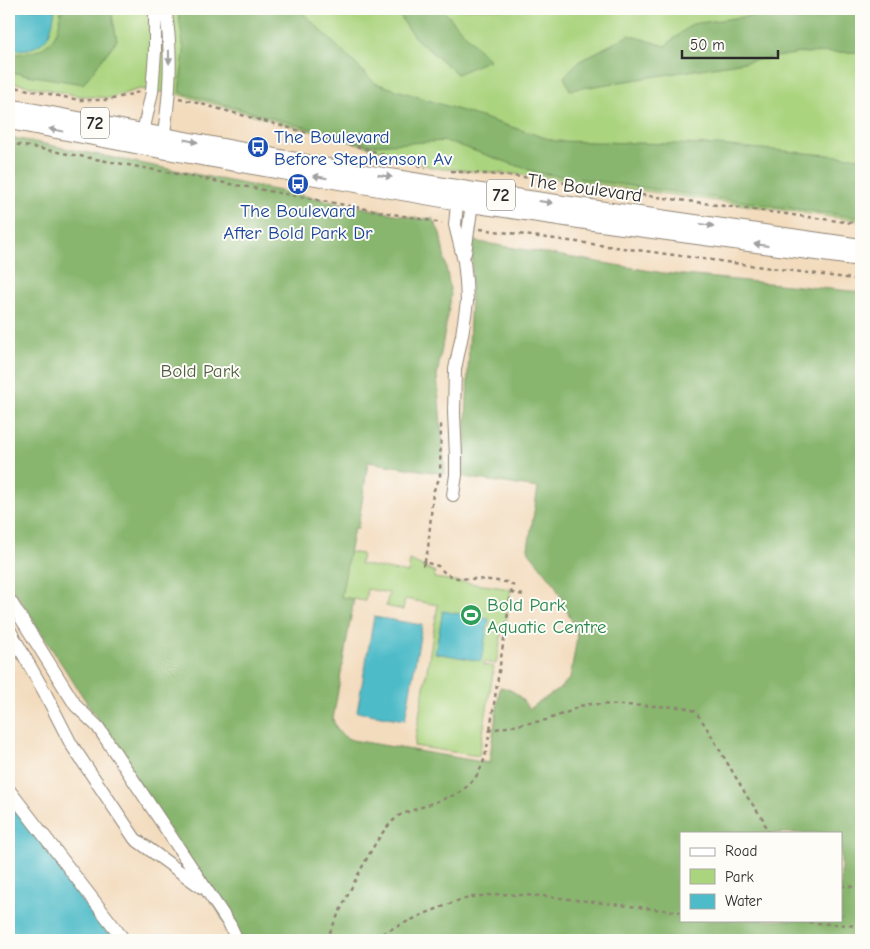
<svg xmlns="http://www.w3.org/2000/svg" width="870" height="949" font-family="'Comic Neue',sans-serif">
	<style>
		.green { fill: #abd47f; stroke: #6b8055 }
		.forest { fill: #88b66e; stroke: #5a704c; fill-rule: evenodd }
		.water { fill: #4ebbc8; stroke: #3c737a }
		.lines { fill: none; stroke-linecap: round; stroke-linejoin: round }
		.minor-casing { stroke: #8f8474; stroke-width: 14 }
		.major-casing { stroke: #8f8474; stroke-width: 18 }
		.path { stroke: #8f8474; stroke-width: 2.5; stroke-dasharray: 4 4; stroke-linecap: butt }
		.minor { stroke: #fff; stroke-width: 12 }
		.major { stroke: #fff; stroke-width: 16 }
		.oneway { fill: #a0a0a0 }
		.labels { text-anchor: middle; stroke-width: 4; stroke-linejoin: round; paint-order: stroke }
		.shield { fill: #fdfcf7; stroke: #6a6a68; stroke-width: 1 }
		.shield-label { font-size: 18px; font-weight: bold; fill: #2b2b2b }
		.transit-label { font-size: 19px; fill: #164399; stroke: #fdfcf7; text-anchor: start }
		.street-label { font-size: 19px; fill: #2b2b2b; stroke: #fdfcf7 }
		.park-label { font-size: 19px; fill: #515e44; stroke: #fdfcf7 }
		.leisure-label { font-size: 19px; fill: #27864d; stroke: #fdfcf7; text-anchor: start }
	</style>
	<rect width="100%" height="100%" fill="#fdfcf7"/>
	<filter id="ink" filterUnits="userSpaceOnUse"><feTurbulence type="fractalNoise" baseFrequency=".02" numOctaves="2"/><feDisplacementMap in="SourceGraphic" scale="10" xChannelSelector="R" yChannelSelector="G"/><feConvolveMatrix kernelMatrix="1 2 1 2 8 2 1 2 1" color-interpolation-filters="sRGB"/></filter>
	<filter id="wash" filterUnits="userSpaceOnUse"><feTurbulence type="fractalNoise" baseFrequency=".0096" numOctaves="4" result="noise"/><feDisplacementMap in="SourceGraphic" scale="20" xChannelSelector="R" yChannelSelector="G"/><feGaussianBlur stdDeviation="1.12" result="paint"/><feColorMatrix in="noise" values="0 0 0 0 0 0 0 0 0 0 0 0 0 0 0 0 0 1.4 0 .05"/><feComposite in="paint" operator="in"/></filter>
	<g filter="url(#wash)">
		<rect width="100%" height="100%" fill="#f3dcbe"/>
		<path class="green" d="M9 9H861V221L537 176 434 168 369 147 177 94 140 89 109 98 80 96 9 82Z
			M349 552 362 554 360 564 408 573 410 560 435 572 434 578 511 589 506 622H504L496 664 484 662V665L494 667 479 756 414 746 438 605 405 599 403 610 386 606 389 593 367 589 365 601 341 597Z"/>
		<path class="forest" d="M61 9H111L117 40 83 84 9 72V54C43 54 59 45 61 9Z
			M178 9H299L375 83 555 141 717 145 861 158V218L538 173 446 141 370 145 179 92 184 52Z
			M395 9H442L489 60 457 74 414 37Z
			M844 9H861V52L801 53 570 90 564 77 578 62 629 35 665 46 692 24 764 14Z
			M9 137 420 219 432 218 440 233 451 295 437 376 445 474 368 462 358 528H354L341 597 354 599 333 719C337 732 340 735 352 740L489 763 500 687C514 689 521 697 529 709L562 687 563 684 570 679 577 638 576 630 554 583 529 552 528 548 538 488 464 477 473 241 663 273 861 292V940H234L195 869 9 583ZM681 833H841V920H681Z"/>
		<path class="water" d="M9 9H55C54 17 52 28 48 36 39 49 23 52 9 48Z
			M443 611 489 619 481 661 435 653Z
			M374 617 422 625 405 720 357 712Z
			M9 800 115 940H9Z"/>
	</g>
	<g filter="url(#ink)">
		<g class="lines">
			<g class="minor-casing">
				<path id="minor" d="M141 141 152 92 155 52V9
					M162 143C170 102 173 50 165 9
					M465 253 473 196
					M453 495 456 475V457L454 413 455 369 462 335 467 302 466 281 464 261 455 225 458 193
					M9 599 76 706 98 727 230 925 237 940
					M9 629 45 693 71 744 135 839 201 887
					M9 790 124 940"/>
			</g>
			<g class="major-casing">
				<path id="major" d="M9 107 334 168 474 191 861 247
					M9 121 161 150 471 204 586 221 853 257"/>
			</g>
			<path class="path" d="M9 86 79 100H109L139 92
				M179 98 367 149 426 168
				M9 143 442 223
				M451 171 535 178 619 192 861 224
				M480 229 861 280
				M424 562 426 558 428 549 433 492 440 477 441 424
				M423 566 424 562 438 566 446 574 457 578 490 580 506 582 513 585V587L511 593 490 730
				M511 593 525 595
				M841 886 861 887
				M777 920 861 926
				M326 940C337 917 348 894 360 871 371 851 382 828 400 815L457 794C484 776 485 759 490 730L546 720 571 711 579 706 591 704 683 707 695 711 705 725 748 798 763 819 768 833
				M368 940 424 914 457 901 473 897 499 894 543 896 681 912"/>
			<use href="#minor" class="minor"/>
			<use href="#major" class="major"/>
		</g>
		<defs><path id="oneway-solid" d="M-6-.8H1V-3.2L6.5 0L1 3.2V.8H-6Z" transform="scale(1.25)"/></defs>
		<g class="oneway">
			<use href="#oneway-solid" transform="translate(169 57) rotate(89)"/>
			<use href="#oneway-solid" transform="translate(56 130) rotate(-169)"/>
			<use href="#oneway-solid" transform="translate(191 141) rotate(11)"/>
			<use href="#oneway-solid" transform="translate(385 176) rotate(9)"/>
			<use href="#oneway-solid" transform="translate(320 177) rotate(-170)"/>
			<use href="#oneway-solid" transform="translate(546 202) rotate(8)"/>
			<use href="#oneway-solid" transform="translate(707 225) rotate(8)"/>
			<use href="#oneway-solid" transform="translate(761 245) rotate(-172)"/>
		</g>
	</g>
	<defs>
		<g id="bus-disc" transform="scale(1.125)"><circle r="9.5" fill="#1a4fb4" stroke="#fdfcf7"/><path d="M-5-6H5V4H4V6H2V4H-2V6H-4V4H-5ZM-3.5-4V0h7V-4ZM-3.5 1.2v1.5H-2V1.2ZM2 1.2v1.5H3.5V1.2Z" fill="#fff"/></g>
		<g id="stadium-disc" transform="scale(1.125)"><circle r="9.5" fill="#2e9e5b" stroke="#fdfcf7"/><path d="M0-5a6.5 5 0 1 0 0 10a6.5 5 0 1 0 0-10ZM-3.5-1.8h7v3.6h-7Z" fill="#fff"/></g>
	</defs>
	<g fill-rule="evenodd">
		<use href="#bus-disc" x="258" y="147"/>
		<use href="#bus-disc" x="298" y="184"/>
		<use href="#stadium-disc" x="471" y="615"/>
	</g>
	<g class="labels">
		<g class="shield">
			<rect x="81" y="107.5" width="28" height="31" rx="4"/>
			<rect x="487" y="179.5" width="28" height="31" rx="4"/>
		</g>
		<g class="shield-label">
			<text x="95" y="129">72</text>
			<text x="501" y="201">72</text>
		</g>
		<g class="transit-label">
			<text x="274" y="143">The Boulevard<tspan x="274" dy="22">Before Stephenson Av</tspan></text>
			<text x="298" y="217" text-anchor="middle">The Boulevard<tspan x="298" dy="22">After Bold Park Dr</tspan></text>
		</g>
		<g class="street-label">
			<text transform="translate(585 187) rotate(8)" y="7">The Boulevard</text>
		</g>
		<g class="park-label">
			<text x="200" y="377">Bold Park</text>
		</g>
		<g class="leisure-label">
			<text x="487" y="611">Bold Park<tspan x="487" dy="22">Aquatic Centre</tspan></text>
		</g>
	</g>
	<rect width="870" height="949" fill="none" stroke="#fdfcf7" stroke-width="30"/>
	<rect x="680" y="832" width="162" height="90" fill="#fdfcf7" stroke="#a9a8a5"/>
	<rect x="690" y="848" width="25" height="8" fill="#ffffff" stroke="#a9a8a5"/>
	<text x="725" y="856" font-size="15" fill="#2b2b2b">Road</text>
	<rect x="690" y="869" width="25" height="15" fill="#abd47f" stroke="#a9a8a5"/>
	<text x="725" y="882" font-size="15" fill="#2b2b2b">Park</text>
	<rect x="690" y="894" width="25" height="15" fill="#4ebbc8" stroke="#a9a8a5"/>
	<text x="725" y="906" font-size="15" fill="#2b2b2b">Water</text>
	<path d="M682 50v8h96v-8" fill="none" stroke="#2b2b2b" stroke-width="2.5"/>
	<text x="690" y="50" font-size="15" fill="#2b2b2b" stroke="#fdfcf7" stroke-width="4" paint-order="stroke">50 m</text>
</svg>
